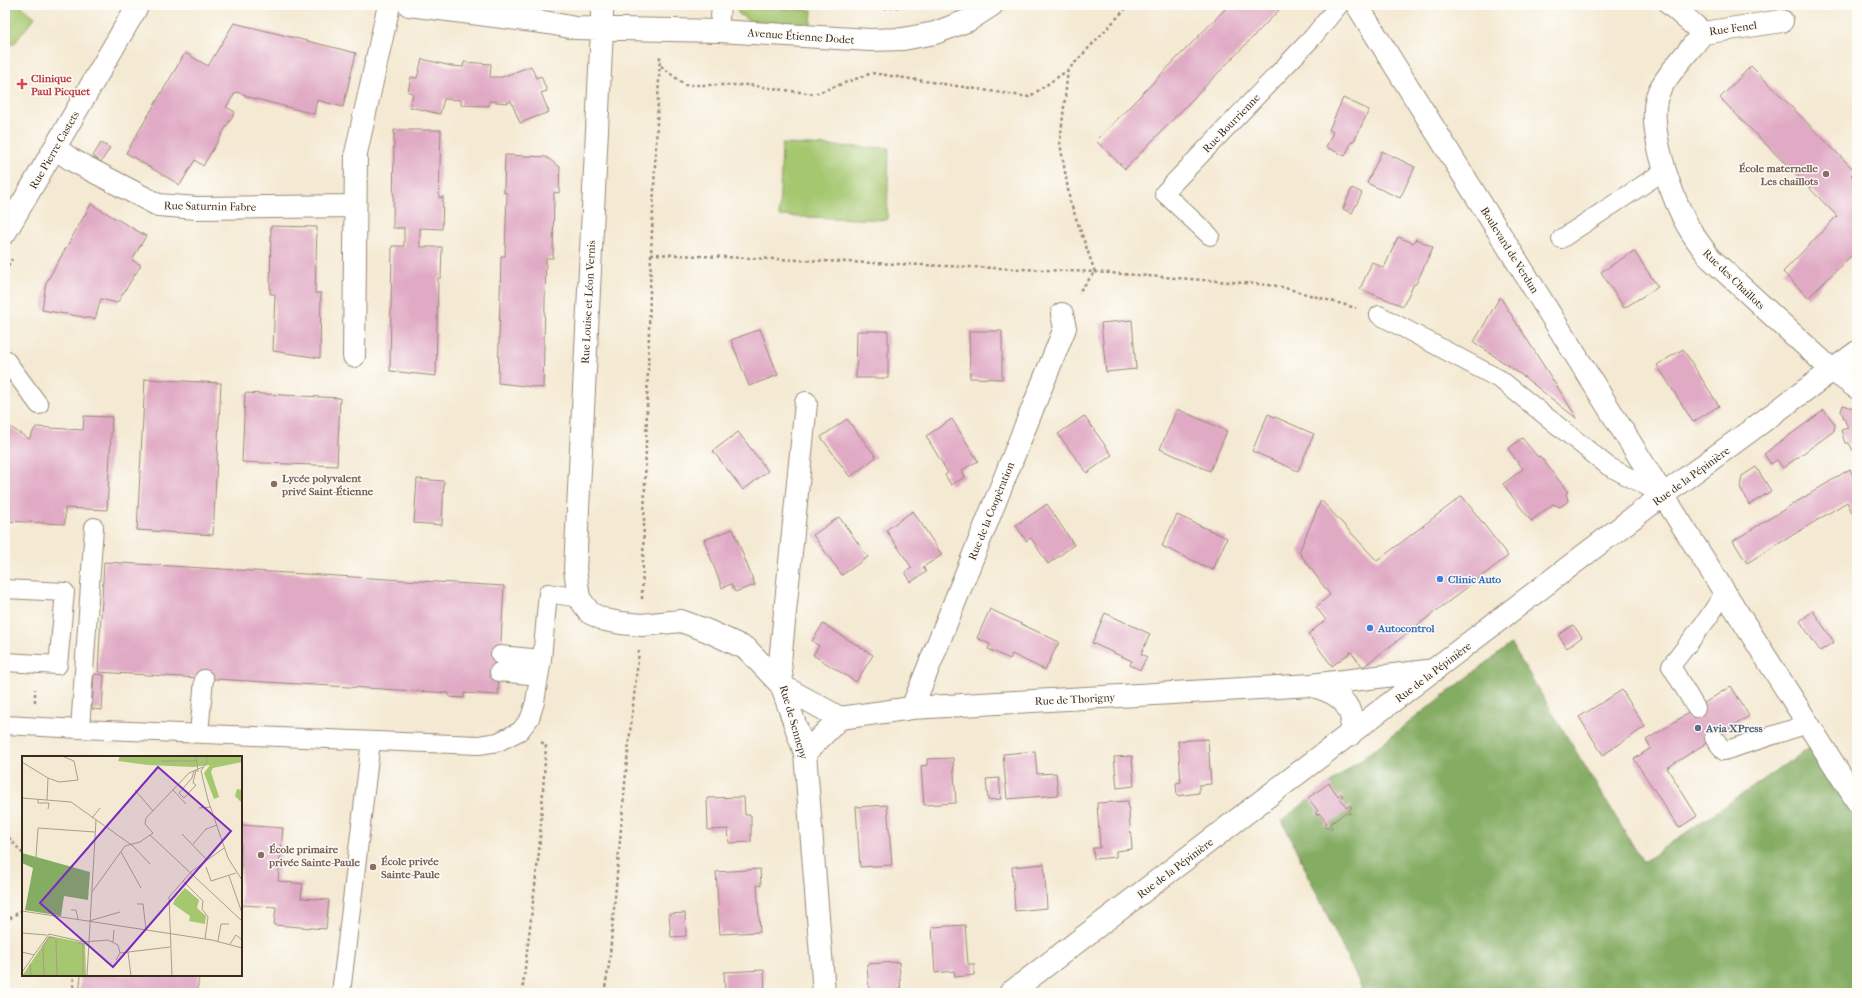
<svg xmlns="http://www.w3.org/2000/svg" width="1862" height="998" font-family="'IM FELL French Canon',serif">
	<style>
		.green { fill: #a5c770; stroke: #707847 }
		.forest { fill: #84ac62; stroke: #606b40 }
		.building { fill: #e0a9c4 }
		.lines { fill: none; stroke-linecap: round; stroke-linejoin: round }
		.lane-casing { stroke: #988a78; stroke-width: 20 }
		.street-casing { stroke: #988a78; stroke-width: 24 }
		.secondary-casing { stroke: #988a78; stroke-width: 24 }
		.primary-casing { stroke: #988a78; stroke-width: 24 }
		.path { stroke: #988a78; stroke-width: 2.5; stroke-dasharray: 3 3; stroke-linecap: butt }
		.lane { stroke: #fff; stroke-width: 18 }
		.street { stroke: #fff; stroke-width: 22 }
		.secondary { stroke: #fff; stroke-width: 22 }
		.primary { stroke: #fff; stroke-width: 22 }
		.health-dot { fill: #e0444e; stroke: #fdfcf7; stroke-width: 1.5 }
		.education-dot { fill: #8d6e63; stroke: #fdfcf7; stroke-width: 1.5 }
		.shop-dot { fill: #3f7fe0; stroke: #fdfcf7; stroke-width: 1.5 }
		.service-dot { fill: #5c6f8a; stroke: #fdfcf7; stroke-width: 1.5 }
		.labels { text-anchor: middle; stroke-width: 3; stroke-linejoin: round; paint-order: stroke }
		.street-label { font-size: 11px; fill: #3b2a1e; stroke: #fdfcf7 }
		.health-label { font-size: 11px; font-weight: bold; fill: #be3a42; stroke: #fdfcf7; text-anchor: start }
		.education-label { font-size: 11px; font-weight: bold; fill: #785e54; stroke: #fdfcf7; text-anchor: start }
		.shop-label { font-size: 11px; font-weight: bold; fill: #366cbe; stroke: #fdfcf7; text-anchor: start }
		.service-label { font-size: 11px; font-weight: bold; fill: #4e5e75; stroke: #fdfcf7; text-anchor: start }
		.inset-road { fill: none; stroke: #aa9d8a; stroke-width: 1 }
		.view { fill: #7b2cbf; fill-opacity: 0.15; stroke: #7b2cbf; stroke-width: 2 }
		.inset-edge { fill: none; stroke: #3b2a1e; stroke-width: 2 }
	</style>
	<rect width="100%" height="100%" fill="#fdfcf7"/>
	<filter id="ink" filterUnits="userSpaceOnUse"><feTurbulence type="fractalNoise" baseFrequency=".025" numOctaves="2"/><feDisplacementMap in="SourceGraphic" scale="8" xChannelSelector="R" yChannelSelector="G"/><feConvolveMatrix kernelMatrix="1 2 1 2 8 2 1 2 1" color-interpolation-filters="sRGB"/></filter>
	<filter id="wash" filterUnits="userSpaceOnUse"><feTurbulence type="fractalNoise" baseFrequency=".012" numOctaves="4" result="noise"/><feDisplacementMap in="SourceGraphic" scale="16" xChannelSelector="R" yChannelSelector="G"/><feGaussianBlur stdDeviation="0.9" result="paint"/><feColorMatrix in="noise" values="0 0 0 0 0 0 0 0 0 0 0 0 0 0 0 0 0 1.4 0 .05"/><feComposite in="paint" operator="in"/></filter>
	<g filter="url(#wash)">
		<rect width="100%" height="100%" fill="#f4e9d2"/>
		<path class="green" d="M5 5H20L35 17 13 45 5 38Z
			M736 8 812 10 811 24 750 21 739 14Z
			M782 144 889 148 887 220 779 216Z"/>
		<path class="forest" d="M1511 644 1643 862 1814 745 1857 813V993H1364L1282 820Z"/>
		<g id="blocks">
			<path class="building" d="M1229 5H1284L1125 169 1096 141Z
				M234 23 356 53 343 107 317 100 314 114 245 96 246 95 236 92 226 107 235 112 203 166 195 160 180 185 126 153 185 53 208 66Z
				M422 59 451 66 463 67 464 62 491 64 490 77H502L531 66 536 78 541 76 547 91 541 93 549 112 520 123 511 101 506 103 489 101V106L461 105V100L444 99 440 114 410 107 413 93 408 92 411 77 417 78Z
				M1751 66 1855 171 1851 175 1857 182V250L1808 298 1783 272 1837 216 1720 98Z
				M1343 98 1369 110 1354 141H1352L1345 156 1326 147 1333 132 1329 130Z
				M394 130H441L439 198 443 197 442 229 420 228V247H442L441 278H438L436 376 390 371 392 246H404V228H393Z
				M101 143 110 148 101 162 93 156Z
				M1382 151 1415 167 1400 198 1367 183Z
				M505 155 546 157 560 167 559 193 554 192 553 258H546L543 388 498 383 501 256H505L507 193H504Z
				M1352 188 1362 193 1352 213 1343 209Z
				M91 204 146 236 132 260 141 265 117 303 101 299 95 319 42 310 46 283Z
				M271 226 317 227 315 293H321L320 358 273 351 275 294H270Z
				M1398 237 1413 243 1416 239 1433 247 1416 284H1414L1403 306 1360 289 1372 262 1384 268Z
				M1634 251 1658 287 1624 308 1601 272Z
				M1500 297 1577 418H1576L1523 376 1474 342Z
				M1132 320 1136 369 1106 372 1101 323Z
				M760 329 778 375 749 386 731 340Z
				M857 331H888V378H856Z
				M969 331H1002V379L970 378Z
				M1683 349 1719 406 1693 422 1657 365Z
				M145 379 221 383 213 535 137 530Z
				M245 393 340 398 337 466 242 462Z
				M1843 405 1853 408 1857 415V458L1849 443H1845L1841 430 1848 428 1841 411Z
				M1177 409 1227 431 1210 471 1160 449Z
				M1824 410 1835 424 1834 431 1783 468 1777 460 1771 464 1764 454Z
				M1268 414 1314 434 1298 471 1252 451Z
				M84 416 112 417 107 510 65 508V524L5 521V435L10 427 29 439 36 427 83 430Z
				M1084 416 1112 455 1087 473 1058 434Z
				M847 419 876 457 850 477 821 437Z
				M952 419 978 461 962 470 965 477 951 485 945 475 948 473 926 436Z
				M738 432 768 471 743 490 713 451Z
				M1522 438 1538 457 1540 456 1568 492 1566 493 1568 501 1560 507 1553 504 1531 521 1503 484 1523 469 1508 449Z
				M1756 467 1771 491 1749 505 1740 488 1742 476Z
				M1850 469 1853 476 1857 473V523L1847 502 1747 563 1733 541Z
				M417 479 444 481 442 525 414 523Z
				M1462 496 1508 556 1363 667 1351 652 1332 666 1308 634 1326 620 1316 607 1330 595 1299 552 1321 500 1377 561Z
				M1047 504 1074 545 1048 564 1031 538 1026 541 1016 525Z
				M913 511 942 555 923 567 926 572 911 582 905 572 912 568 886 530Z
				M1177 515 1227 538 1213 570 1162 546Z
				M839 517 868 557 842 575 813 535Z
				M733 529 755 585 735 592 731 584 722 588 704 540Z
				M104 562 504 586 498 695 464 693V698L449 697V693L98 672Z
				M990 609 1059 642 1045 670 1012 654 1010 659 988 649 990 644 977 638Z
				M1813 611 1834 642 1820 651 1800 621Z
				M1105 613 1150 634 1141 654 1147 657 1140 670 1130 665 1132 661 1092 643Z
				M823 624 873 655 856 682 813 655 819 646 812 641Z
				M1573 625 1582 637 1567 648 1558 635Z
				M94 674 104 675 102 710 92 709Z
				M1731 686 1749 716 1667 768 1697 816 1679 828 1634 759 1651 748 1646 740Z
				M1622 690 1645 727 1603 755 1579 717Z
				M1208 739 1211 784 1199 785V793L1177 796 1176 783 1181 782 1178 741Z
				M1035 751 1037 774 1056 773 1058 795 1007 799 1003 754Z
				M1132 756 1134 786 1117 788 1114 757Z
				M953 758 956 803 924 805 921 766 927 765V759Z
				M999 778 1001 799 988 800 986 779Z
				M1329 783 1338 796 1341 794 1343 796 1340 798 1347 808 1350 805 1352 808 1348 810 1350 813 1349 814 1346 812 1330 824 1332 827 1330 829 1328 826 1326 828 1324 826 1327 823 1319 813 1317 815 1315 813 1318 811 1308 798Z
				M744 797 745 815H751V842L729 843 728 829 708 830 707 798Z
				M1128 801 1132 849 1116 851V857L1094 859 1093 848H1100L1097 803Z
				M887 805 892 865 860 867 856 807Z
				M241 825 283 828 278 881 303 884 301 898 329 900 326 929 274 925 276 907 241 905Z
				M1044 864 1047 908 1015 911 1012 867Z
				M760 869 761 886 757 885 760 932 720 934 716 872Z
				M685 913 686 936 671 937 669 914Z
				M965 925 968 964H974V975L955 977 954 971 935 973 932 927Z
				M899 962 901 993H869L867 964Z
				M764 970 765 993H725L724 972Z
				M81 975H199L197 993H79Z"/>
		</g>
	</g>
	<g filter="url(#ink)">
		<use href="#blocks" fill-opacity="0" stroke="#988a78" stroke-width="1"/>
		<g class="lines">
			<g class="lane-casing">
				<path id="lane" d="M719 31 721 5
					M1210 236 1164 193 1312 38 1339 5
					M1561 239 1664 171
					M1379 315 1501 380 1608 466 1663 495
					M5 359 39 405
					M5 589 65 592 58 665 5 662
					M500 655 542 659
					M499 672 539 676
					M1696 708 1671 666 1708 618 1725 592
					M5 725 80 729 401 742 479 745 498 742 520 731 530 718 535 702 542 659 548 593 579 598
					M80 729 94 527
					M199 733 204 679
					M1714 738 1724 751 1808 724
					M341 993 371 741"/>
			</g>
			<g class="street-casing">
				<path id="street" d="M409 5 549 23 575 28 719 31 870 40 903 39 935 33 969 20 992 5
					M602 5V30L575 569 579 598 590 613 605 620 621 623 642 625 681 621 708 631 747 649 782 686 840 718 912 708 1311 685 1435 670
					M1671 5 1703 33 1782 21
					M1703 33C1690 50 1668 73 1659 91 1645 122 1669 188 1683 217 1690 232 1700 245 1710 258L1833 371 1857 388
					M55 148 72 160 158 205 197 208 355 206
					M354 356 356 153 389 5
					M806 403 780 662 783 690 805 753 824 993
					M1313 686C1330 691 1346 697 1351 716 1353 721 1350 729 1350 735
					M912 708 1065 328 1062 314
					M805 753 840 718
					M1010 993 1663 495 1857 352"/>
			</g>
			<g class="secondary-casing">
				<path id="secondary" d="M5 233 138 5"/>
			</g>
			<g class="primary-casing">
				<path id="primary" d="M1357 5 1663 495 1857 801"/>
			</g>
			<path class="path" d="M830 5 886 8 918 5
				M661 66 685 85H748L814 94 872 73 1029 97 1068 70 1129 5
				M1068 70 1060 143 1070 201 1095 272 1078 293
				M651 254 1095 272 1258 284 1278 286 1356 308
				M5 271 12 259
				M642 599 651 254 660 56
				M35 702V689
				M5 833 23 854
				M5 922 23 909
				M73 993 74 975
				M522 993 539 852 546 745 541 742
				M604 993 609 965 627 761 639 651"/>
			<use href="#lane" class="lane"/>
			<use href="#street" class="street"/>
			<use href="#secondary" class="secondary"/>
			<use href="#primary" class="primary"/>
		</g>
	</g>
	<path class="health-dot" d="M20 78h4v4h4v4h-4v4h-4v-4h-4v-4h4z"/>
	<g class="education-dot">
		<circle cx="1826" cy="174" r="4"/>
		<circle cx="274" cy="484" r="4"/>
		<circle cx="261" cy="855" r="4"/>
		<circle cx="373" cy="867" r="4"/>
	</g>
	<g class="shop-dot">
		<circle cx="1440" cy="579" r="4"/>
		<circle cx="1370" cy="628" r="4"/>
	</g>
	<circle class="service-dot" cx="1698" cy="728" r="4"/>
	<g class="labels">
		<g class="street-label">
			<text transform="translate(1733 28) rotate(-8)" y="4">Rue Fenel</text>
			<text transform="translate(801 36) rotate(4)" y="4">Avenue Étienne Dodet</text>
			<text transform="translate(1231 123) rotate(-46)" y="4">Rue Bourrienne</text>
			<text transform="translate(54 150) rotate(-60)" y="4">Rue Pierre Castets</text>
			<text transform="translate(210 206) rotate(1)" y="4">Rue Saturnin Fabre</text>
			<text transform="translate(1510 250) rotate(58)" y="4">Boulevard de Verdun</text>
			<text transform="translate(1734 279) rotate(44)" y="4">Rue des Chaillots</text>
			<text transform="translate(588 302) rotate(-87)" y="4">Rue Louise et Léon Vernis</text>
			<text transform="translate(1691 476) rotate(-36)" y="4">Rue de la Pépinière</text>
			<text transform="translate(991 511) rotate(-68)" y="4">Rue de la Coopèration</text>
			<text transform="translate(1433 672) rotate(-37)" y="4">Rue de la Pépinière</text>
			<text transform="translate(1075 699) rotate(-3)" y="4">Rue de Thorigny</text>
			<text transform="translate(794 722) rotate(74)" y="4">Rue de Sennepy</text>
			<text transform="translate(1175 868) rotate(-37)" y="4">Rue de la Pépinière</text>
		</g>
		<g class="health-label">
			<text x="31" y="82">Clinique<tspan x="31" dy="13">Paul Picquet</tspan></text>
		</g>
		<g class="education-label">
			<text x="1818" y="172" text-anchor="end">École maternelle<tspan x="1818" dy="13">Les chaillots</tspan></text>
			<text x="282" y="482">Lycée polyvalent<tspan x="282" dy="13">privé Saint-Étienne</tspan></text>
			<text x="269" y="853">École primaire<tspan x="269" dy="13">privée Sainte-Paule</tspan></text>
			<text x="381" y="865">École privée<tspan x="381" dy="13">Sainte-Paule</tspan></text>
		</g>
		<g class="shop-label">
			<text x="1448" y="583">Clinic Auto</text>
			<text x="1378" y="632">Autocontrol</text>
		</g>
		<g class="service-label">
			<text x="1706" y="732">Avia XPress</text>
		</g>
	</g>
	<g transform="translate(22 756)">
		<rect width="220" height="220" fill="#f4e9d2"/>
		<path d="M98 0H220V6L191 12 189 16 197 41 192 43 182 17 188 9 171 11 126 9 96 5ZM215 33 220 34 219 46 213 40ZM163 132 177 144 175 152 184 160 183 168 167 165 168 160 151 148 153 143ZM27 180 63 187 64 220H0Z" fill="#a5c770"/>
		<path d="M0 97 68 116 66 144 42 140 39 160 3 154 11 112 0 107Z" fill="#84ac62"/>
		<path class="inset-road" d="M174 0 176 16M184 0 185 6 179 15 186 44 206 102 220 124M139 5H174M0 6 26 22 25 44M172 15 170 22 157 37 162 42 174 29 171 27 174 14M26 22 37 26 56 24 52 5 40 0M113 34 131 55M151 34 164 48M0 42 49 46 111 90 128 108M16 43V47H27L26 53M177 52 189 51M70 62 78 52M160 78 184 103M128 79 220 165M128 79 131 77 123 68 124 62 167 17 181 11M171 88 184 73 195 69M99 96 119 132M14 101 16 72 73 76M184 111 189 125 214 117M207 120 220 157M161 125 181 145 180 153 186 161 183 183M70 136 103 90 118 86 128 79M115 148H121L124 174M49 154H54L56 163M0 155 190 184 220 192M67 165 98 156M0 177 25 179M34 183 35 220M196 185 199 168H207M91 186 92 174M56 187 61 188V220M208 188 214 179 220 184M0 196 12 199M106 196 109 220M94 204 98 197 148 191M8 208 9 220M0 216 27 178 62 186 86 184 96 189 98 197M22 220 21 190 27 181 33 182M65 220 74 64M150 220 147 141 170 115 202 92"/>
		<path class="view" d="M136 11 209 75 91 211 18 147Z"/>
		<rect width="220" height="220" class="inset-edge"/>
	</g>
	<rect width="1862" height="998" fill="none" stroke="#fdfcf7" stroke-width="20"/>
</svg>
